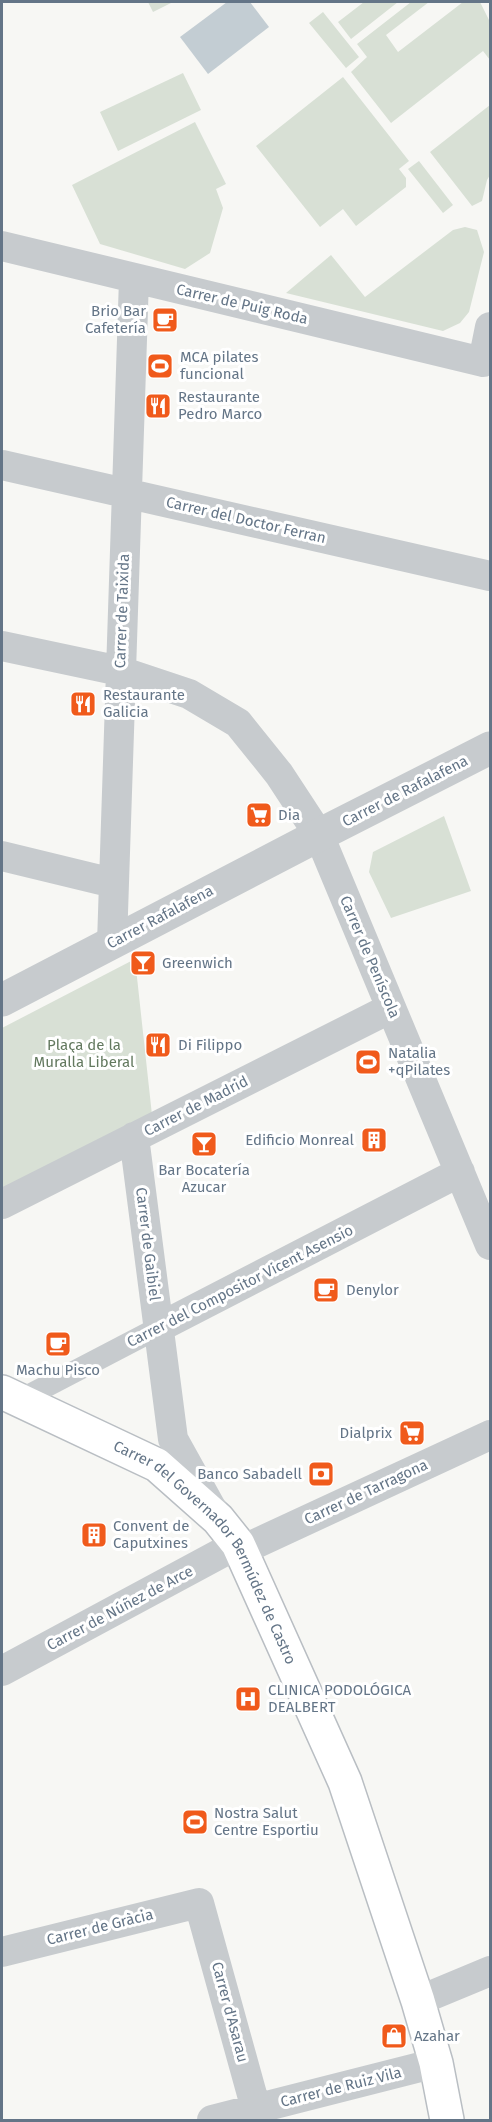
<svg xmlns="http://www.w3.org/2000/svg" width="492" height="2122" font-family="'Fira Sans',sans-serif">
<rect width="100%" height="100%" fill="#f7f7f4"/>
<path fill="#d8e0d5" d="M148 2H173L153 12Z
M364 2H398L351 39 338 22Z
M411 2H429L386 35 398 52 463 2H480L490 22V60L483 51 391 123 351 72 367 57 357 44Z
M323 12 359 57 346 68 309 23Z
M183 73 201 110 118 151 100 112Z
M343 77 409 161 399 169 406 178V187L356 226 343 209 320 227 256 146Z
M490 105V175L487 180 482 201 472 206 430 152Z
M195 122 226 184 216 189 223 208 210 253 185 269 100 244 72 185Z
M419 161 453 205 443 213 408 169Z
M465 227 477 230 484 252 469 312 460 323 443 331 286 293 331 255 365 297 453 230Z
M444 816 471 891 391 918 369 872 373 852Z
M135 959 152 1115 2 1192V1028Z"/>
<path fill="#c3cdd3" d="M227 2H250L269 27 208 74 180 37Z"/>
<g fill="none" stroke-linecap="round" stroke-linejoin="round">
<defs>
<g id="secondary">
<path id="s1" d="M2 1392 157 1465 218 1519 238 1544 345 1782 418 2001 436 2063 447 2120"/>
</g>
</defs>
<use href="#secondary" stroke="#b9bec3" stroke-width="36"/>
<path stroke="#c7cbce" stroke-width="22" d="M20 1400 158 1328"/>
<path stroke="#c7cbce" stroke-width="30" d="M2 246 483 362
M483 362 490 327
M2 465 490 576
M2 646 120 671 189 694 238 723 279 774 319 835 490 1245
M2 856 113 883
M112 943 134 279
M134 1137 173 1439 213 1511
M2 1204 391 1008
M158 1328 460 1172
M242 1550 490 1435
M2 1671 238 1544
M2 1952 199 1903 256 2109
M418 2001 490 1971
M212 2120 436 2063"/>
<path stroke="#c7cbce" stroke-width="33" d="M2 1000 319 835 490 748"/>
<use href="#secondary" stroke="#fff" stroke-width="33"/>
</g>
<defs>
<symbol id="cafe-square" viewBox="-11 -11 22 22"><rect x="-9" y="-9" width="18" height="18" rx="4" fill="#f05a1b" stroke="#fff"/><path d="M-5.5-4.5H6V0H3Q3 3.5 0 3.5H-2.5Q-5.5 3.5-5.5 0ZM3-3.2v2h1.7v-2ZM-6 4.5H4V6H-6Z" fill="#fff"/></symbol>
<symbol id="stadium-square" viewBox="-11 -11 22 22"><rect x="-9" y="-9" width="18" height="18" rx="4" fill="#f05a1b" stroke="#fff"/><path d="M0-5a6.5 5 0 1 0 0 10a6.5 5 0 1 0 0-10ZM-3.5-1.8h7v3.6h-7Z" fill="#fff"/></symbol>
<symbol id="restaurant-square" viewBox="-11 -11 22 22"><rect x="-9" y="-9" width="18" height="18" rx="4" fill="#f05a1b" stroke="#fff"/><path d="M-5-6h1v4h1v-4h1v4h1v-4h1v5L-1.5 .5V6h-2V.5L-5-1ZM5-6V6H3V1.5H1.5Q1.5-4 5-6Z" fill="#fff"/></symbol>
<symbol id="supermarket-square" viewBox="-11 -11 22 22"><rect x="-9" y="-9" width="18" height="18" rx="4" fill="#f05a1b" stroke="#fff"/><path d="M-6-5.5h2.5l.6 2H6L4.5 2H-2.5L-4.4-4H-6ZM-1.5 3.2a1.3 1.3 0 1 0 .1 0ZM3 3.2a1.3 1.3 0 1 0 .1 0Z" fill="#fff"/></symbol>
<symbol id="bar-square" viewBox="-11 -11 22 22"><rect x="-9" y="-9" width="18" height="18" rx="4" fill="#f05a1b" stroke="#fff"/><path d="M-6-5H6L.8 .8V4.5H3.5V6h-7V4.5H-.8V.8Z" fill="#fff"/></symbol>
<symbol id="building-square" viewBox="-11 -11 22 22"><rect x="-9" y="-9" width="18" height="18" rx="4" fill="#f05a1b" stroke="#fff"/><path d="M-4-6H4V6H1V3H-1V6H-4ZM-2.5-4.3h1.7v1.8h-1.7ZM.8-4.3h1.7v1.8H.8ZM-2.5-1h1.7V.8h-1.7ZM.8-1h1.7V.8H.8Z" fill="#fff"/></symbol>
<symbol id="bank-square" viewBox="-11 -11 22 22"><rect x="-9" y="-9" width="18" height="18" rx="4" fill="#f05a1b" stroke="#fff"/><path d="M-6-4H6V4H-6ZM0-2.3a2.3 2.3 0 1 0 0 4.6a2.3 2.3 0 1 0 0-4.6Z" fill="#fff"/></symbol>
<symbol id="hospital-square" viewBox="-11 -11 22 22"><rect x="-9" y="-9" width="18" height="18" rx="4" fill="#f05a1b" stroke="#fff"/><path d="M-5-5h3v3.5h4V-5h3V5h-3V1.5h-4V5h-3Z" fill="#fff"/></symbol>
<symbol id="shop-square" viewBox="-11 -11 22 22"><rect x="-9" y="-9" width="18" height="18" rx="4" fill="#f05a1b" stroke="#fff"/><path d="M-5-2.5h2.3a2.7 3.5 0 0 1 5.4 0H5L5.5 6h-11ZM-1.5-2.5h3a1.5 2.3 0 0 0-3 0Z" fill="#fff"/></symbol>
</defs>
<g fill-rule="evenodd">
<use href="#cafe-square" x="150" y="305" width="30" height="30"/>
<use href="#stadium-square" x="145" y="351" width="30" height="30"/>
<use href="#restaurant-square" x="143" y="391" width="30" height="30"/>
<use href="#restaurant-square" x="68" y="689" width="30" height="30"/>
<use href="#supermarket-square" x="244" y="800" width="30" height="30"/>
<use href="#bar-square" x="128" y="948" width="30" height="30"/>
<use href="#restaurant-square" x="143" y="1030" width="30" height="30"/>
<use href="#stadium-square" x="353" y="1047" width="30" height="30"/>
<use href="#building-square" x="359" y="1125" width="30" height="30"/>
<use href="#bar-square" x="189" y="1129" width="30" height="30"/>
<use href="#cafe-square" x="311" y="1275" width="30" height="30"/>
<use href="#cafe-square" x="43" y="1329" width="30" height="30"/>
<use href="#supermarket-square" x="397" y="1418" width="30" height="30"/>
<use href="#bank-square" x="306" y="1459" width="30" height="30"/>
<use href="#building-square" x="79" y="1520" width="30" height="30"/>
<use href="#hospital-square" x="233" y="1684" width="30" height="30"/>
<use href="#stadium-square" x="180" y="1807" width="30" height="30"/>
<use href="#shop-square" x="379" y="2021" width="30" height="30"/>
</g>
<g text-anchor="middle" stroke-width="6" stroke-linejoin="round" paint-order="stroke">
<g font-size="15" fill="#647587" stroke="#fff">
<text transform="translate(242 304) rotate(13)" y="5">Carrer de Puig Roda</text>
<text transform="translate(246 520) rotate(13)" y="5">Carrer del Doctor Ferran</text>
<text transform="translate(122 611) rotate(-88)" y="5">Carrer de Taixida</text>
<text transform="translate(405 791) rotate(-27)" y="5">Carrer de Rafalafena</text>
<text transform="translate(160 917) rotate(-28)" y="5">Carrer Rafalafena</text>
<text transform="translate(370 957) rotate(67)" y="5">Carrer de Peníscola</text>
<text transform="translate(196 1106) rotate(-27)" y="5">Carrer de Madrid</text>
<text transform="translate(148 1244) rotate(83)" y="5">Carrer de Gaibiel</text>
<text transform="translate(240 1286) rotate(-27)" y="5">Carrer del Compositor Vicent Asensio</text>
<text transform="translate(366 1492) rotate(-25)" y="5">Carrer de Tarragona</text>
<text dy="5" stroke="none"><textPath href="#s1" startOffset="270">Carrer del Governador Bermúdez de Castro</textPath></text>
<text transform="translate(120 1608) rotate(-28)" y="5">Carrer de Núñez de Arce</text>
<text transform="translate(100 1927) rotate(-14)" y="5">Carrer de Gràcia</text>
<text transform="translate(230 2012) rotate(75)" y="5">Carrer d'Asarau</text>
<text transform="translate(341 2087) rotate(-14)" y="5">Carrer de Ruiz Vila</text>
</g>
<g font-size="15" fill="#647587" stroke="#fff" text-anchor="start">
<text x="146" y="316" text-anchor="end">Brio Bar<tspan x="146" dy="17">Cafetería</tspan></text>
<text x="180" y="362">MCA pilates<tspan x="180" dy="17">funcional</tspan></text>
<text x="178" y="402">Restaurante<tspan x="178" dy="17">Pedro Marco</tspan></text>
<text x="103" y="700">Restaurante<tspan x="103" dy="17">Galicia</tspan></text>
<text x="278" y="820">Dia</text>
<text x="162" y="968">Greenwich</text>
<text x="178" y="1050">Di Filippo</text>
<text x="388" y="1058">Natalia<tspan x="388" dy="17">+qPilates</tspan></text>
<text x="354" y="1145" text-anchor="end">Edificio Monreal</text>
<text x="204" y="1175" text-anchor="middle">Bar Bocatería<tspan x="204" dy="17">Azucar</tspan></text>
<text x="346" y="1295">Denylor</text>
<text x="58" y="1375" text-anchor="middle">Machu Pisco</text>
<text x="392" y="1438" text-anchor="end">Dialprix</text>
<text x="302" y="1479" text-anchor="end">Banco Sabadell</text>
<text x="113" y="1531">Convent de<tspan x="113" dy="17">Caputxines</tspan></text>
<text x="268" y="1695">CLINICA PODOLÓGICA<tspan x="268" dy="17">DEALBERT</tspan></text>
<text x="214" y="1818">Nostra Salut<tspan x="214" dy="17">Centre Esportiu</tspan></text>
<text x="414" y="2041">Azahar</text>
</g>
<g font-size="15" fill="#63795f" stroke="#fff">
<text x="84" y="1050">Plaça de la<tspan x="84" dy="17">Muralla Liberal</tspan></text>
</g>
</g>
<rect width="492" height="2122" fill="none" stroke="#647587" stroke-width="6"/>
</svg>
